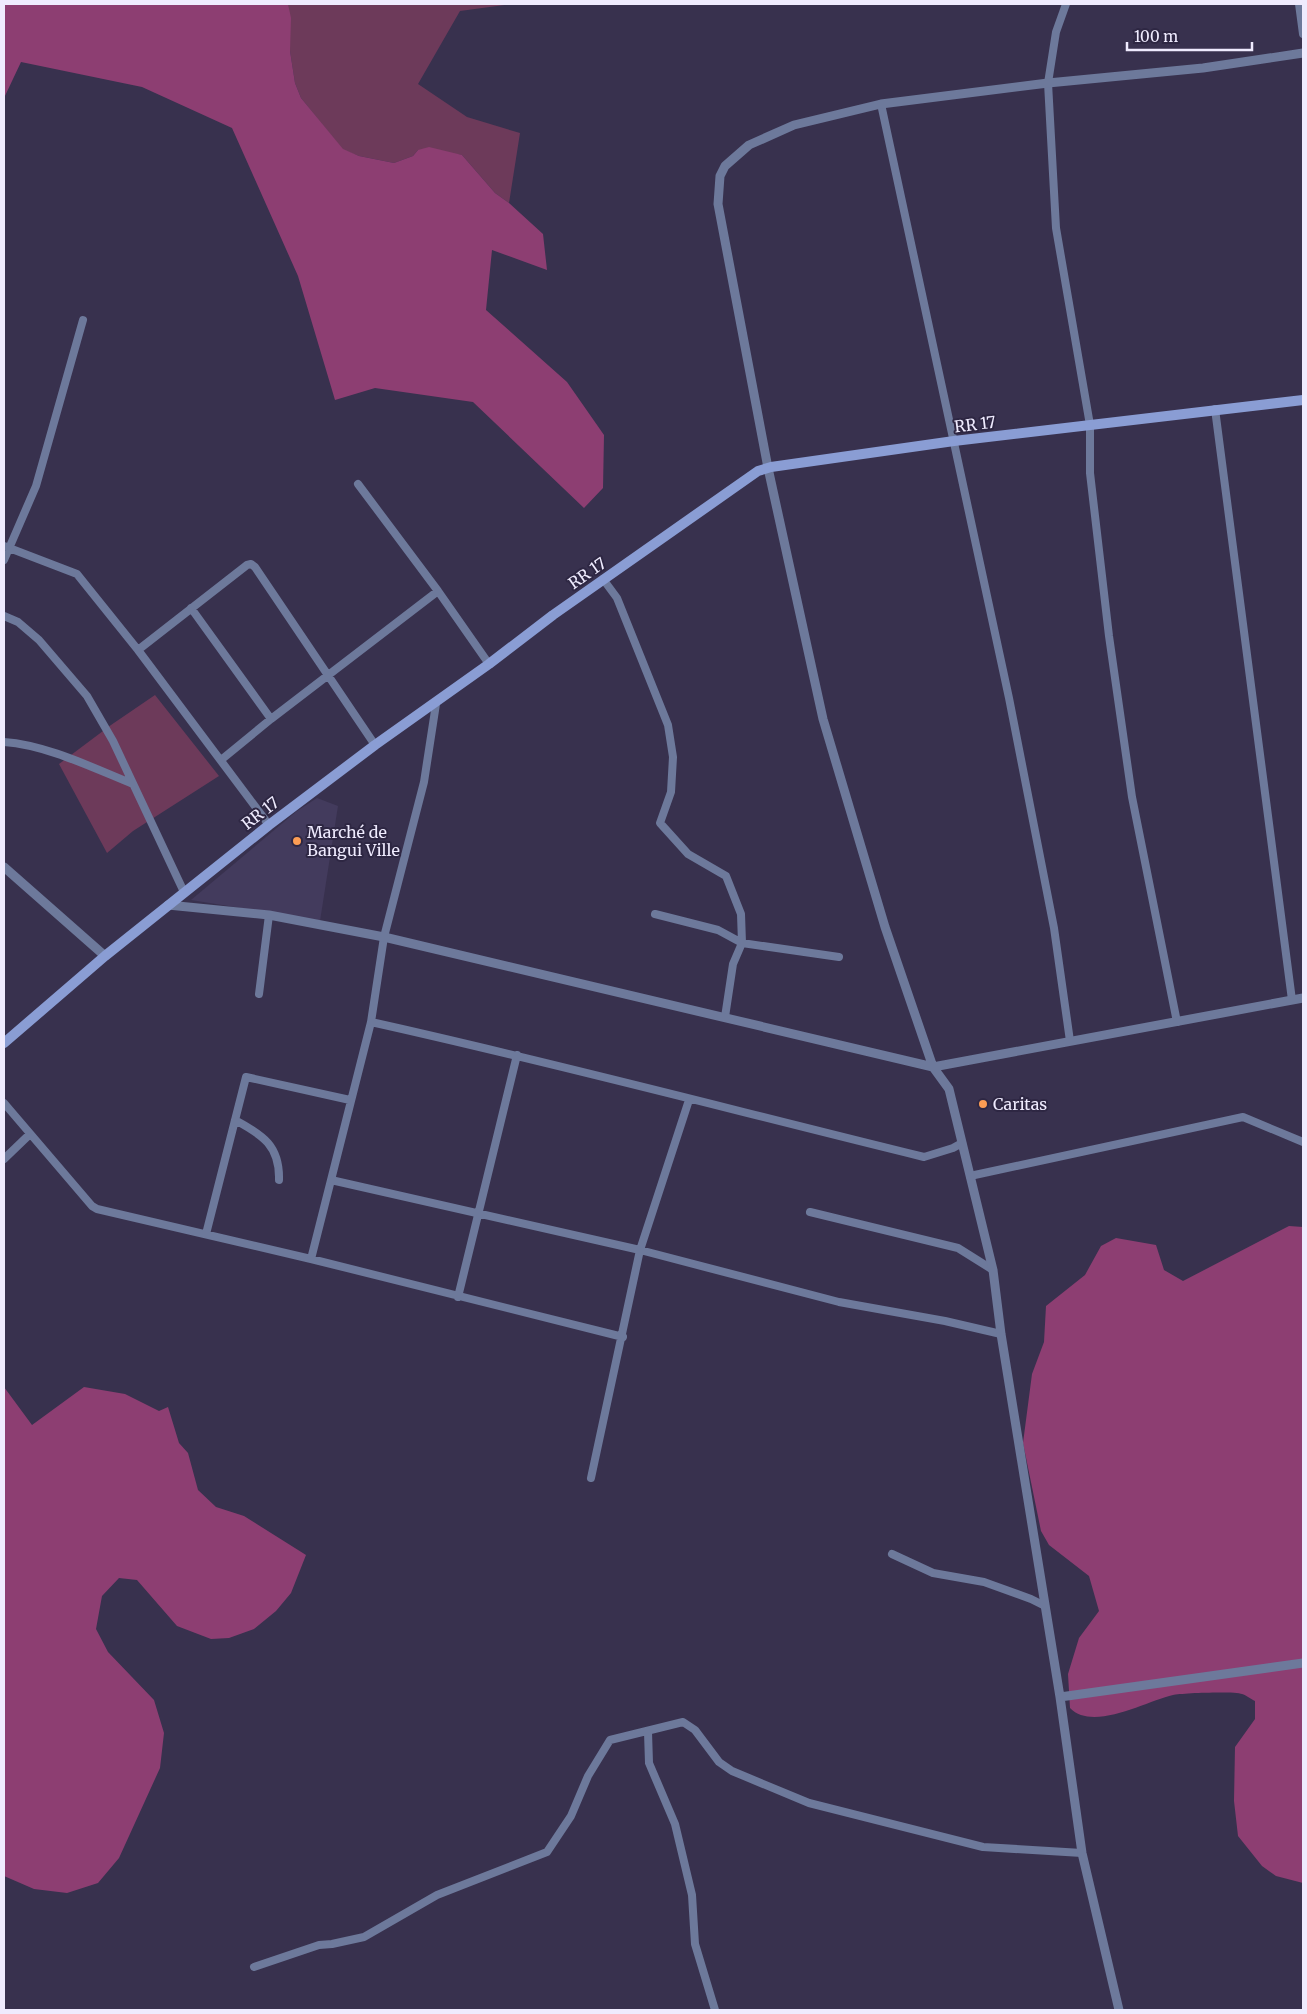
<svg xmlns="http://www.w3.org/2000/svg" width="1307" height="2014" font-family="Merriweather,serif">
<rect width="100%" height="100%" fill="#38314e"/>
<path fill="#433b5d" d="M317 798 338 806 320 921 191 900 297 811Z"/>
<path fill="#6d3a5a" d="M288 4H511L460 11 418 84 467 117 520 133 509 203 495 193 462 155 418 150 413 156 394 163 359 156 343 150 301 98 295 83 290 51Z
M155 695 219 776 133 831 107 853 59 764 111 725Z"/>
<path fill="#8d3e72" d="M4 4H288L291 18 290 51 295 83 301 98 343 149 359 156 394 163 413 156 418 150 429 147 462 155 495 193 509 203 543 234 547 270 492 250 486 310 567 382 604 435 603 488 584 508 473 402 375 388 335 400 298 276 232 128 142 87 21 62 4 98Z
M1289 1226 1303 1227V1883L1276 1876 1262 1866 1238 1836 1234 1801 1235 1747 1255 1719V1701C1251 1699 1246 1695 1242 1694 1235 1691 1181 1693 1173 1695 1146 1701 1093 1732 1070 1708L1068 1674 1079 1638 1099 1611 1089 1576 1049 1545 1041 1531 1023 1443 1032 1374 1044 1342 1046 1306 1085 1275 1101 1246 1116 1238 1156 1245 1164 1270 1183 1281Z
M4 1387 32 1425 84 1387 125 1394 159 1411 168 1407 179 1443 188 1453 198 1490 216 1507 244 1516 306 1555 291 1593 276 1611 254 1629 229 1638 211 1639 177 1626 137 1580 119 1578 102 1596 96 1629 108 1652 154 1700 164 1733 160 1768 119 1858 98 1883 67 1893 34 1889 4 1876Z"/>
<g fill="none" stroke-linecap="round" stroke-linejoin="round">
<path stroke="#6d799b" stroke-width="8" d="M1066 4 1056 32 1048 83 1056 228 1090 425V473L1109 636 1132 797 1177 1022
M1299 4 1303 34
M881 104 1009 698 1054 928 1070 1041
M1215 409 1292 1000
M358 484 438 591 489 664
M4 546 77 574 81 579 138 650 269 825
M4 560 36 486 83 320
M603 579 617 598 668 725 673 757 671 792 660 823 688 854 726 876 741 914 742 943 733 964 725 1017
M191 608 271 719
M4 616 18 622 39 640 87 696 113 741 184 892
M138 650 247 565 251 564 255 567 375 745
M4 742C47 745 93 768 133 784
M221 760 271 719 438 591
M655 914 718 930 742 943 839 957
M259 994 269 915
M371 1022C556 1063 740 1112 924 1157L953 1148 962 1143
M4 1103 92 1206 97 1209 311 1259 623 1337
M235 1120C263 1135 280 1146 279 1180
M4 1159 30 1134
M970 1176 1243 1117 1303 1142
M331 1180 640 1250 839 1302 945 1321 1001 1334
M810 1212 958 1248 993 1270
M206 1234 246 1077 350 1100
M311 1259 371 1022 384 937 424 782 436 704
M458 1297 517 1055
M591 1478 640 1250 689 1100
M892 1554 933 1573 984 1582 1031 1599 1045 1606
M648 1732 649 1763 675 1824 692 1895 695 1944 715 2010
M254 1967 319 1945 332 1944 364 1937 437 1895 547 1852 571 1816 588 1776 610 1740 683 1722 695 1730 719 1762 732 1771 809 1803 983 1847 1082 1853"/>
<path stroke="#6d799b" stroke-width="9" d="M4 867 105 956
M168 905 269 915 384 937 933 1067 1303 998
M1060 1697 1303 1663
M1119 2010 1082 1853 1060 1697 1001 1334 993 1270 949 1089 933 1067 885 927 823 719 768 468 718 204 720 176 725 166 749 145 794 125 881 104 1048 83 1203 68 1303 53"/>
<path stroke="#8a9dd4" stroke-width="10" d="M4 1043 105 956 269 825 375 745 489 664 553 615 758 471 771 467 954 441 1303 400"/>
</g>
<g fill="#fc9d54" stroke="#2e2743" stroke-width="2">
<circle cx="297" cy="841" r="5"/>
<circle cx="983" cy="1104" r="5"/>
</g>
<g text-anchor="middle" stroke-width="4" stroke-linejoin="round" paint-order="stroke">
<g font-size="16" fill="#efebfe" stroke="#2e2743">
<text transform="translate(975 424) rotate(-7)" y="6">RR 17</text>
<text transform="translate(587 573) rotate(-35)" y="6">RR 17</text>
<text transform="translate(260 813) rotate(-38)" y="6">RR 17</text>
</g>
<g font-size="16" fill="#efebfe" stroke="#2e2743" text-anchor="start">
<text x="307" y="838">Marché de<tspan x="307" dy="18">Bangui Ville</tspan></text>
<text x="993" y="1110">Caritas</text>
</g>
</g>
<rect width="1307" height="2014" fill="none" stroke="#efebfe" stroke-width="10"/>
<path d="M1127 42v8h125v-8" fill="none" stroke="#efebfe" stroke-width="2.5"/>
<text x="1134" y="42" font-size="15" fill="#efebfe" stroke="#2e2743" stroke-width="4" paint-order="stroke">100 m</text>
</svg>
